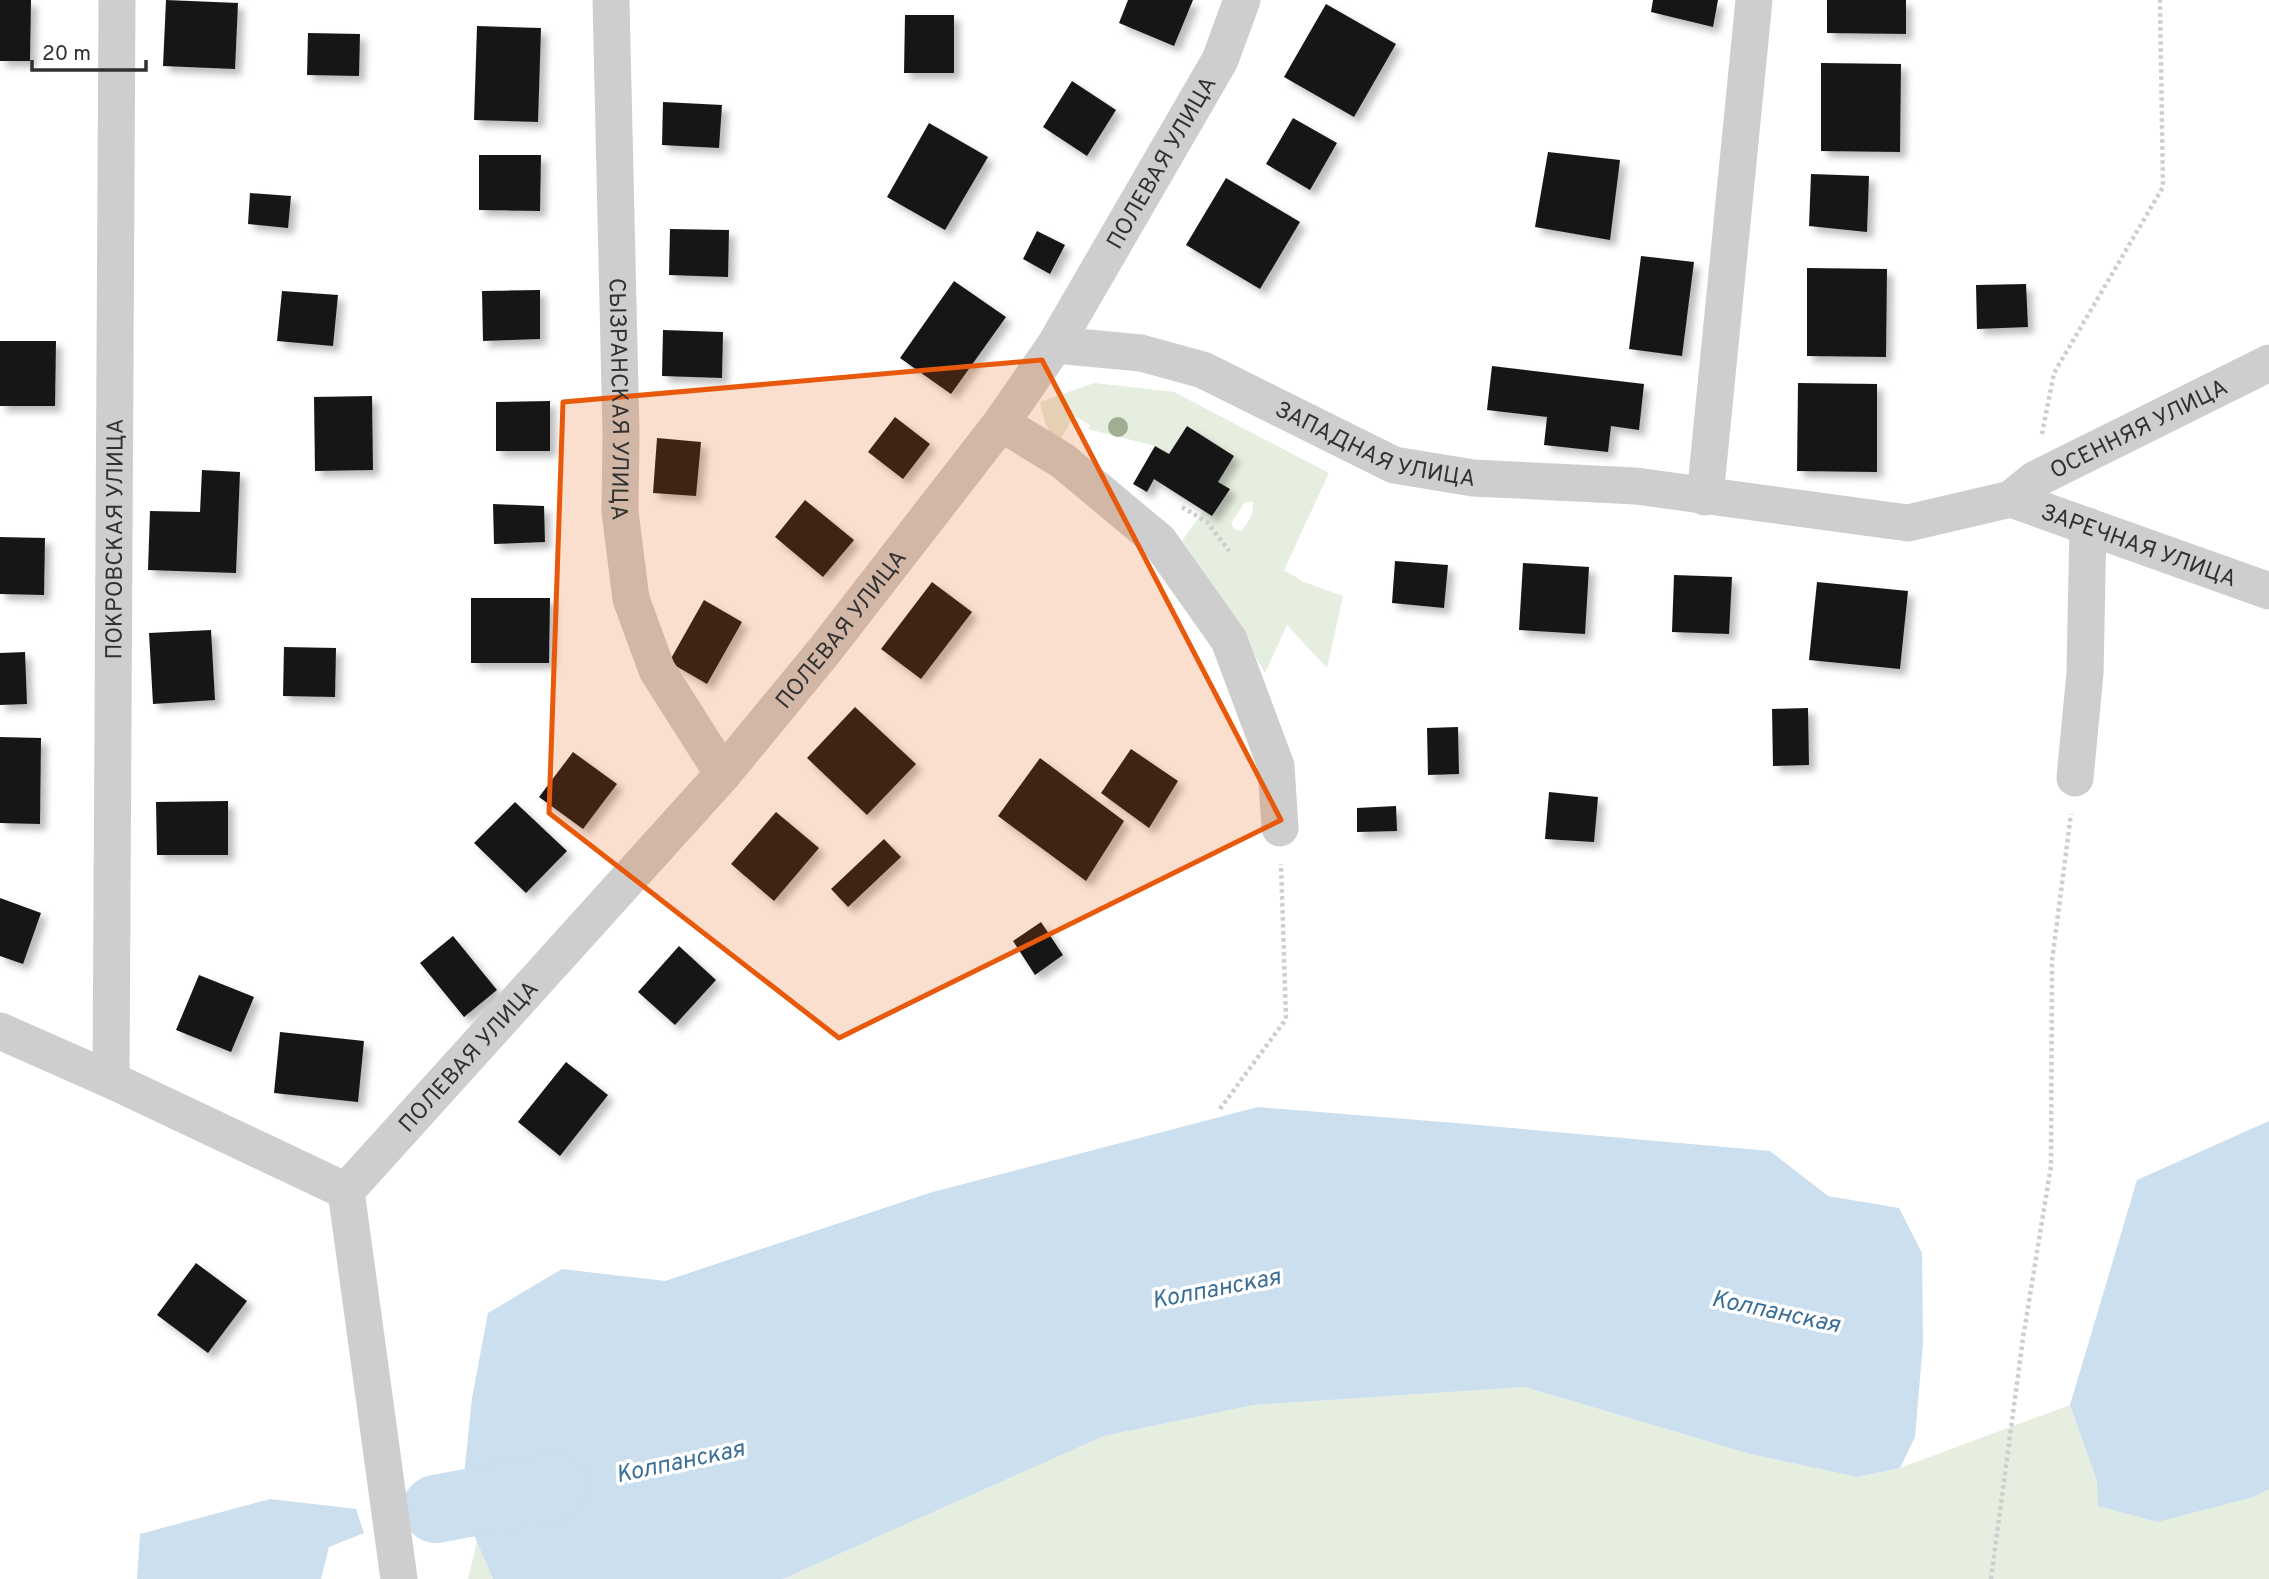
<svg xmlns="http://www.w3.org/2000/svg" width="2269" height="1579" font-family="Overpass,sans-serif">
<defs>
<filter id="shadow"><feDropShadow dx="6" dy="6" stdDeviation="3.5" flood-color="#0004"/></filter>
</defs>
<rect width="100%" height="100%" fill="#fff"/>
<path fill="#e6eedf" fill-rule="evenodd" d="M1094 383 1174 392 1329 473 1284 570 1304 582 1343 596 1327 668 1287 625 1265 673 1235 622 1182 541 1203 511 1213 516 1229 489 1218 482 1234 456 1187 426 1169 454 1155 446 1088 429 1090 425 1074 416 1062 437 1056 441C1046 430 1043 416 1040 402ZM1245 502H1253C1254 514 1249 522 1241 531L1234 529 1231 523Z
M1525 1387 1750 1454 1857 1477 1900 1468 2070 1405 2097 1481 2158 1522 2254 1497 2269 1489V1579H783L1104 1436 1254 1405Z
M477 1541 493 1579H468Z"/>
<path fill="#cbdfee" d="M1258 1107 1455 1123 1770 1151 1828 1196 1899 1208 1922 1253 1923 1343 1915 1437 1900 1468 1857 1477 1750 1454 1525 1387 1254 1405 1104 1436 783 1579H493L461 1505 472 1398 488 1313 562 1269 665 1281 929 1193Z
M2269 1121V1489L2254 1497 2158 1522 2098 1506 2097 1481 2070 1405 2137 1180Z
M270 1499 356 1509 364 1533 329 1547 321 1579H137L140 1534Z"/>
<g fill="none" stroke-linecap="round" stroke-linejoin="round">
<path stroke="#cbdfee" stroke-width="68" d="M436 1509 554 1487"/>
</g>
<path fill="#181818" filter="url(#shadow)" d="M0 0H31L30 61H0Z
M166 0 238 3 235 69 163 66Z
M1128 0H1193L1174 46 1119 23Z
M1653 0H1718L1713 27 1651 12Z
M1827 0H1906V34L1827 33Z
M1326 4 1396 44 1354 117 1284 77Z
M905 15H954V73H904Z
M477 26 541 28 538 122 474 120Z
M308 33 360 34 359 76 307 75Z
M1821 63 1901 64 1900 152 1821 151Z
M1072 81 1116 110 1087 156 1043 127Z
M663 102 722 105 719 148 662 145Z
M1293 118 1337 143 1310 190 1266 164Z
M929 123 988 157 945 230 887 197Z
M1548 152 1620 160 1610 240 1535 227Z
M479 155H541L540 211 479 210Z
M1811 174 1869 176 1867 232 1809 226Z
M1226 178 1300 222 1260 289 1186 245Z
M250 193 291 196 288 228 248 224Z
M670 229 729 230 728 277 669 275Z
M1037 231 1065 245 1050 274 1023 259Z
M1641 256 1694 262 1682 356 1629 349Z
M1807 268 1887 269 1886 357 1807 356Z
M954 281 1006 317 951 394 900 358Z
M2026 284 2028 327 1977 329 1976 285Z
M540 290V339L483 341 482 291Z
M282 291 338 295 333 346 277 341Z
M663 330 723 332 722 378 662 376Z
M0 341H56L55 406H0Z
M1492 366 1644 384 1639 430 1611 426 1608 452 1544 445 1547 417 1487 410Z
M1798 383 1877 384V472L1797 471Z
M372 396 373 470 315 471 314 397Z
M550 401V451H496V402Z
M895 417 930 444 903 479 868 452Z
M1187 426 1234 456 1218 482 1230 489 1212 516 1154 479 1147 492 1133 484 1155 446 1169 454Z
M657 438 701 442 696 496 653 493Z
M202 470 240 472 236 573 148 570 150 511 200 512Z
M805 500 854 540 823 577 775 537Z
M493 504 544 506 545 542 494 544Z
M0 537 45 538 44 595 0 594Z
M1395 561 1448 565 1444 608 1392 603Z
M1523 563 1589 567 1585 634 1519 630Z
M1674 575 1732 577 1729 634 1672 632Z
M932 582 972 612 921 679 881 649Z
M1817 582 1908 591 1900 669 1809 660Z
M471 598H550L549 663H471Z
M704 600 742 622 707 684 669 662Z
M211 630 215 700 153 704 149 633Z
M284 647 336 648 335 697 283 696Z
M25 652 27 704 0 705V653Z
M855 707 916 764 867 815 807 758Z
M1808 708 1809 765 1773 766 1772 709Z
M1458 727 1459 774 1428 775 1427 728Z
M0 737 41 738 40 824 0 823Z
M1131 749 1178 781 1149 828 1101 793Z
M573 752 617 784 583 829 539 797Z
M1040 758 1124 821 1086 881 998 816Z
M1549 792 1598 797 1594 842 1545 839Z
M228 801V855H157L156 802Z
M515 802 567 851 526 893 474 843Z
M1396 806 1397 831 1357 832V808Z
M776 812 819 848 774 901 731 864Z
M884 839 901 857 848 907 831 889Z
M0 898 41 913 23 964 0 956Z
M1041 922 1063 955 1035 975 1013 941Z
M453 936 497 990 464 1017 420 963Z
M679 946 716 980 675 1025 638 992Z
M199 975 254 997 231 1052 176 1030Z
M280 1032 364 1041 358 1102 274 1093Z
M566 1062 608 1095 560 1156 518 1122Z
M196 1263 247 1301 208 1353 157 1315Z"/>
<g fill="none" stroke-linecap="round" stroke-linejoin="round">
<path stroke="#cecece" stroke-width="4.5" stroke-dasharray="3.5 3.5" stroke-linecap="butt" d="M2042 434 2054 373 2163 187 2160 0
M1182 507 1207 522 1229 551
M1220 1109 1286 1019 1281 864
M1991 1579 2023 1338 2051 1166 2052 961 2071 814"/>
<g stroke="#cecece" stroke-width="37">
<path id="s1" d="M611 0 621 434 620 512 631 599 657 670 723 774"/>
<path id="s2" d="M1055 345 1141 353 1203 370 1394 465 1473 478 1636 486 1908 523 2011 499 2034 480 2269 363"/>
<path d="M1001 423 1063 461 1159 541 1229 640 1276 766 1280 828"/>
<path d="M1705 497 1754 0"/>
<path id="s3" d="M2011 499 2269 591"/>
<path d="M2075 778 2085 673 2088 526"/>
<path d="M0 1031 111 1080 346 1191"/>
<path id="s4" d="M111 1080 117 0"/>
<path id="s5" d="M346 1191 723 774 825 650 1001 423 1055 345 1220 60 1242 0"/>
<path d="M346 1191 399 1579"/>
</g>
</g>
<circle fill="#a0af94" cx="1118" cy="427" r="10"/>
<path fill="#e8590c" fill-opacity="0.2" stroke="#e8590c" stroke-width="5" stroke-linejoin="round" d="M1042 360 1281 820 839 1038 549 813 563 402Z"/>
<g text-anchor="middle" stroke-width="7" stroke-linejoin="round" paint-order="stroke">
<g font-size="23" fill="#313131" stroke="#fff">
<text dy="8" stroke="none"><textPath href="#s5" startOffset="1316">ПОЛЕВАЯ УЛИЦА</textPath></text>
<text dy="8" stroke="none"><textPath href="#s1" startOffset="399">СЫЗРАНСКАЯ УЛИЦА</textPath></text>
<text dy="8" stroke="none"><textPath href="#s2" startOffset="1134">ОСЕННЯЯ УЛИЦА</textPath></text>
<text dy="8" stroke="none"><textPath href="#s2" startOffset="340">ЗАПАДНАЯ УЛИЦА</textPath></text>
<text dy="8" stroke="none"><textPath href="#s4" startOffset="541">ПОКРОВСКАЯ УЛИЦА</textPath></text>
<text dy="8" stroke="none"><textPath href="#s3" startOffset="136">ЗАРЕЧНАЯ УЛИЦА</textPath></text>
<text dy="8" stroke="none"><textPath href="#s5" startOffset="749">ПОЛЕВАЯ УЛИЦА</textPath></text>
<text dy="8" stroke="none"><textPath href="#s5" startOffset="182">ПОЛЕВАЯ УЛИЦА</textPath></text>
</g>
<g font-size="24" font-style="italic" fill="#3b6f96" stroke="#fff">
<text transform="translate(1216 1288) rotate(-11)" y="8">Колпанская</text>
<text transform="translate(1776 1311) rotate(12)" y="8">Колпанская</text>
<text transform="translate(680 1461) rotate(-12)" y="8">Колпанская</text>
</g>
</g>
<path d="M32 60v10h114v-10" fill="none" stroke="#313131" stroke-width="3.5"/>
<text x="42" y="60" font-size="21" fill="#313131" stroke="#ffffff" stroke-width="5" paint-order="stroke">20 m</text>
</svg>
